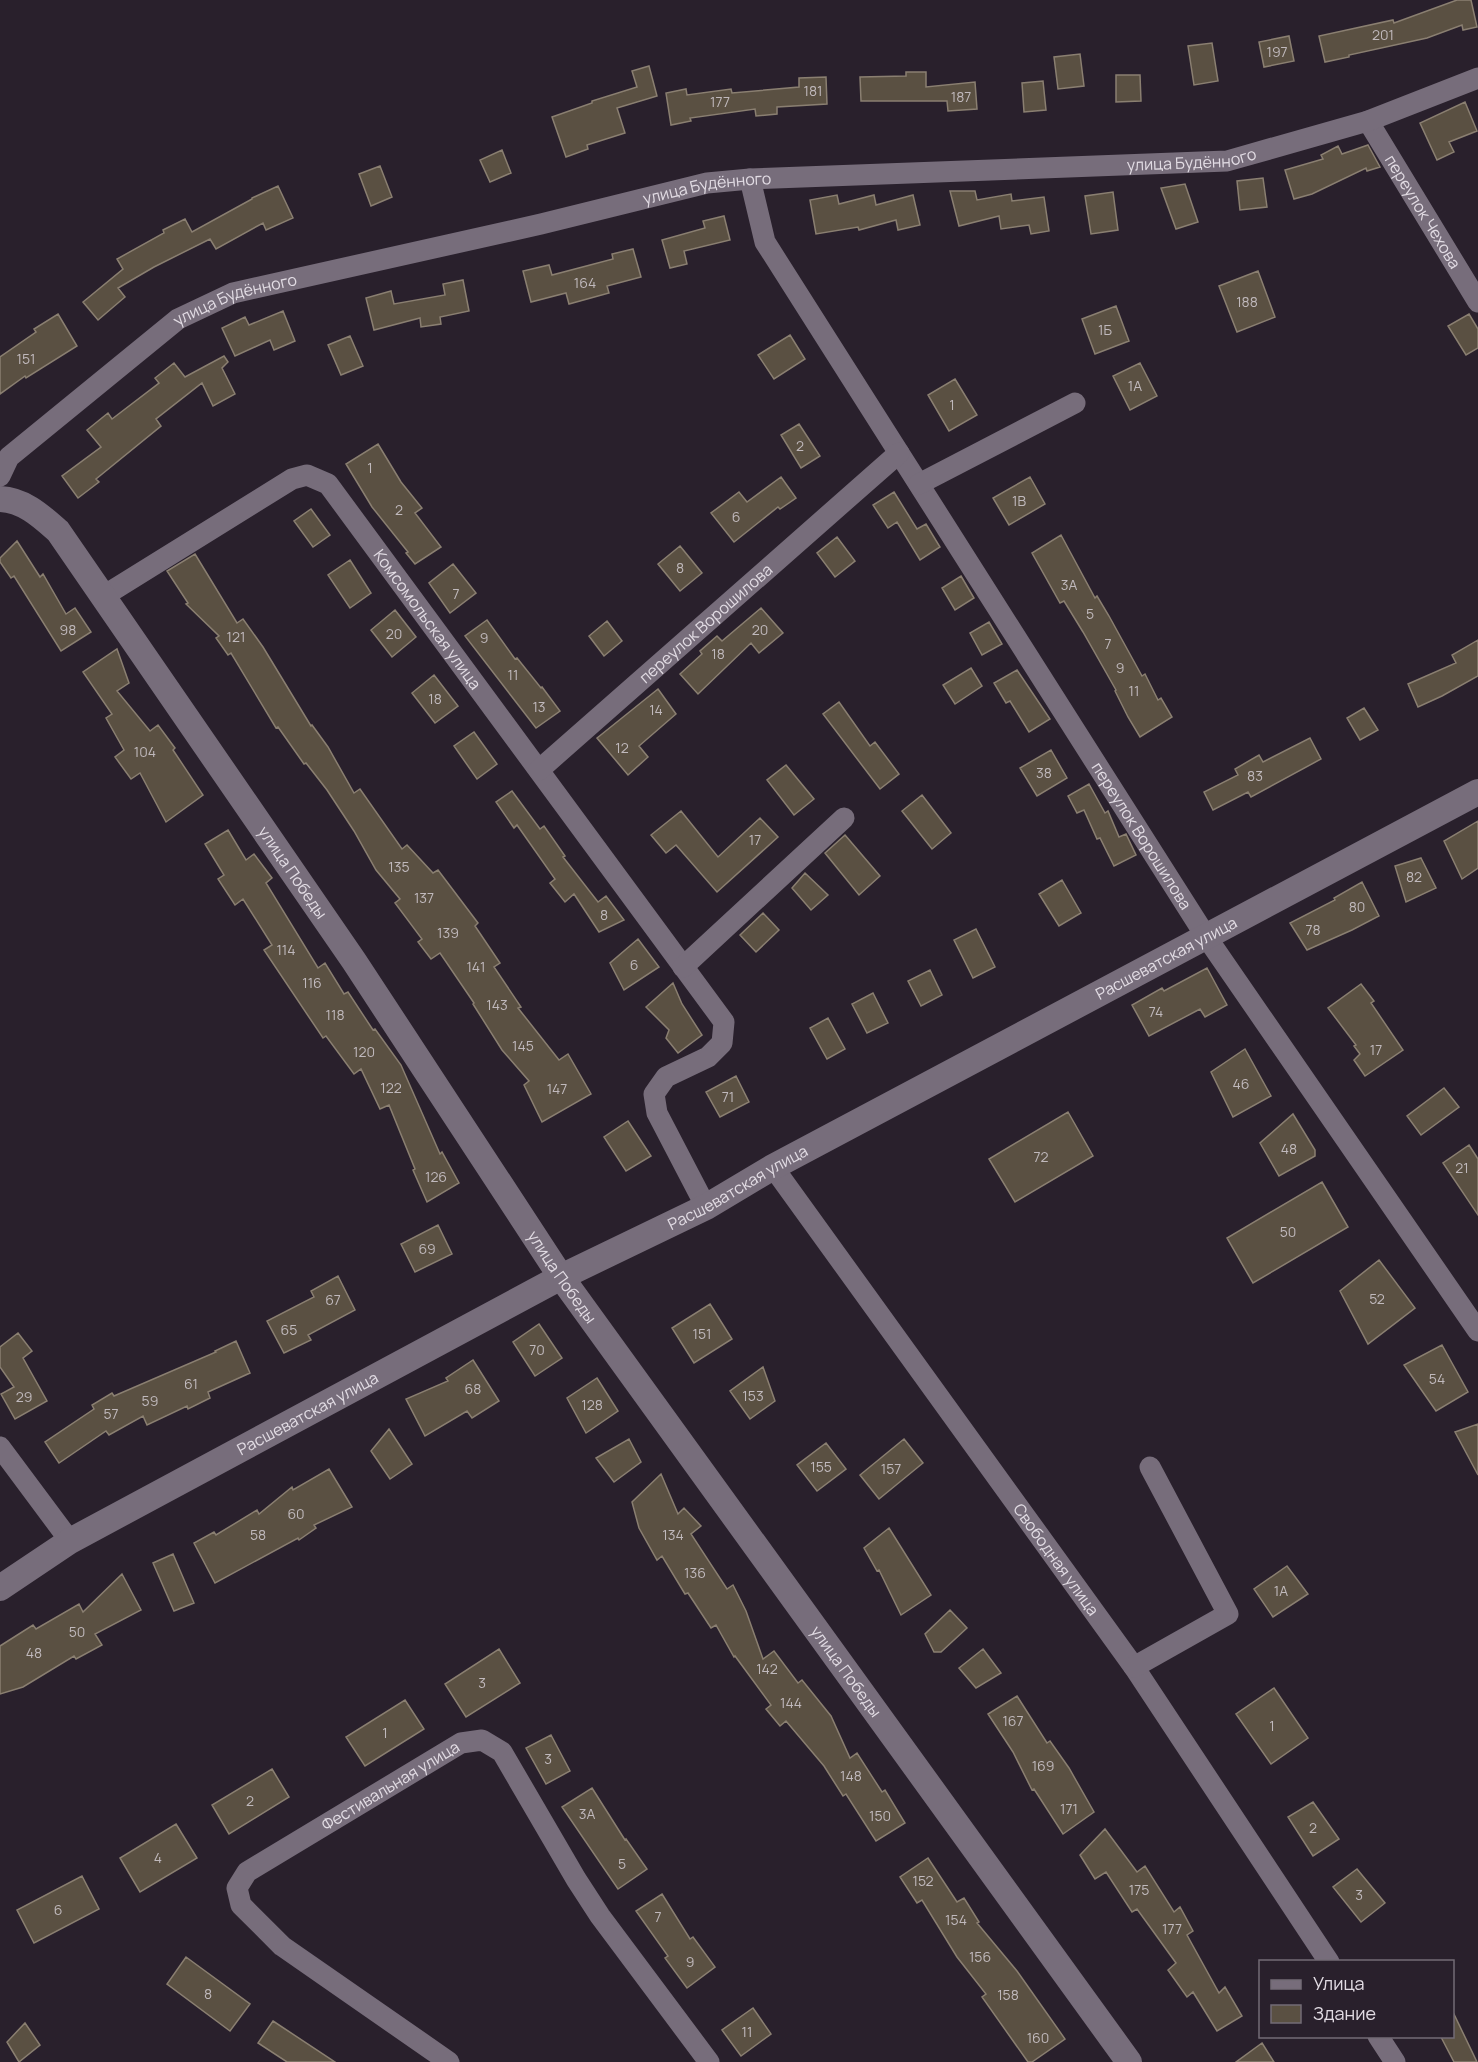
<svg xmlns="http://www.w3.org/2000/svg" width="1478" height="2062" font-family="Manrope,sans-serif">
<rect width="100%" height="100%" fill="#29202c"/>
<path fill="#5a5042" stroke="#8a7f71" stroke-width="1.5" d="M1457 0H1471L1477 27 1463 30 1462 25 1427 38 1349 55V57L1325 62 1319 36 1393 20 1394 23Z
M1289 36 1294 61 1264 67 1259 42Z
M1212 43 1218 81 1194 85 1188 46Z
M1080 54 1084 86 1058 89 1054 57Z
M649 66 657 96 617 108 625 133 587 145 588 149 566 157 552 117 592 103V101L637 87 632 71Z
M906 72H926V87L975 82 977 109 948 111 947 101H861L860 77 906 76Z
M1116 75H1140L1141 101 1116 102Z
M826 77 827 104 777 107V114L756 116 755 109 690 118 691 121 671 125 666 93 686 89 687 95 731 89 732 93 799 87V78Z
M1043 81 1046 110 1024 112 1022 83Z
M1465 102 1477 131 1449 142 1454 152 1437 160 1420 123Z
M1368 145 1380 167 1367 171 1366 168 1312 194 1294 199 1285 170 1323 159 1321 155 1338 146 1342 154Z
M502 150 511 173 490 182 480 160Z
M380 166 392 197 371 206 359 174Z
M1263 178 1267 207 1240 210 1237 181Z
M1185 184 1198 222 1176 229 1161 188Z
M278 186 293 218 266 230 263 223 216 249 210 239 154 267 118 288 125 297 98 320 83 302 123 269 117 259 164 233 163 230 185 219 192 232 252 199V198Z
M950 191H975L977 200 1011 194 1012 201 1044 197 1049 231 1031 234 1029 225 1001 229 999 216 959 226Z
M1113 192 1118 230 1091 234 1085 196Z
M837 195 839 204 874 195 876 205 913 195 920 225 898 230 896 220 859 230 858 227 816 234 810 200Z
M724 216 730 240 684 251 687 264 670 268 662 240 705 228 703 221Z
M633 249 641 277 607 286 609 293 569 304 566 293 531 302 523 271 549 265 552 275 613 259 612 254Z
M1258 271 1275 317 1237 332 1219 286Z
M463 280 469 311 440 317 441 324 421 327 420 318 374 330 366 298 391 291 394 304 445 295 443 284Z
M1116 306 1129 341 1095 354 1082 319Z
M283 311 295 341 274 350 270 340 235 356 222 328 245 317 249 325Z
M58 314 77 346 26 378 25 376 0 394V357L36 332 34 329Z
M1469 314 1478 329V348L1466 355 1448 326Z
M790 335 805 359 774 379 758 355Z
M350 336 363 366 341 375 328 345Z
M224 356 228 362 222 368 235 394 213 406 202 383 156 419 161 426 96 479 99 482 78 498 62 476 101 447 87 430 108 413 112 419 159 383 155 378 174 363 185 377Z
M1140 363 1157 396 1130 410 1113 376Z
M955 379 977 415 949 431 928 395Z
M799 424 820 456 801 468 781 435Z
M378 444 401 482 422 508 415 513 441 547 415 564 406 553 408 552 372 507 346 464Z
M781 477 796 498 780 509 778 507 734 542 711 513 739 492 747 502Z
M1030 477 1045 504 1009 525 993 498Z
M894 492 917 529 926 524 940 547 920 560 897 522 888 528 873 505Z
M311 509 330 535 313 547 294 521Z
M1061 535 1095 598 1097 596 1109 616 1142 676 1145 674 1158 700 1161 698 1172 717 1140 737 1128 717 1115 691 1116 690 1083 632 1064 601 1060 603 1032 553Z
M837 537 855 561 835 577 817 553Z
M17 541 40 577 43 574 66 614 75 608 91 632 61 651 14 576 11 578 0 562V558Z
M680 546 702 573 680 591 658 564Z
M195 554 237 623 243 619 263 647 311 726 312 725 328 747 354 793 360 789 402 849 407 845 433 873 438 870 478 923 475 926 500 963 494 967 521 1007 518 1008 559 1060 568 1054 591 1094 542 1122 524 1085 529 1081 502 1050 473 1004 474 1003 440 953 431 959 418 942 422 939 395 903 400 899 376 870 354 831 327 790 306 763 304 764 278 727 276 728 231 653 228 655 216 638 219 636 186 604 188 603 167 571Z
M350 560 371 593 350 608 328 575Z
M453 564 476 593 450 613 429 583Z
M961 576 974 598 955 610 942 588Z
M761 608 783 633 759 653 751 643 698 694 680 674 702 654 700 651 717 636 722 641Z
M395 610 416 637 392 657 371 630Z
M487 620 515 659 517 658 541 688 542 687 560 711 536 728 465 636Z
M607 621 622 641 604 656 589 636Z
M989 622 1002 644 982 655 970 633Z
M1478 640V676L1442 696 1418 707 1408 684 1456 663 1452 655Z
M117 649 129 683 117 691 150 731 158 725 175 748 173 750 203 795 166 822 140 773 131 779 115 757 124 750 106 718 112 714 83 672Z
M971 668 982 686 955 704 943 685Z
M1017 670 1050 719 1029 732 1010 701 1006 703 994 683Z
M434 675 458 706 435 723 412 693Z
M658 689 676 714 639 746 648 757 628 775 597 738Z
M839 702 870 746 875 742 899 774 880 789 823 714Z
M1364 708 1378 730 1360 740 1347 718Z
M474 732 497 764 477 779 454 746Z
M1310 738 1321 759 1251 797 1248 792 1213 810 1204 792 1238 775 1235 769 1259 755 1263 762Z
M1051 750 1067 778 1037 796 1020 768Z
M786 765 814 799 794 815 767 780Z
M1089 784 1105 813 1108 811 1119 837 1126 834 1136 855 1114 866 1100 838 1097 839 1084 810 1077 813 1068 796Z
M512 791 540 829 544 826 565 856 563 857 598 902 606 896 624 920 599 932 574 894 565 902 550 883 555 879 517 825 514 828 496 802Z
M922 795 951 833 932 849 902 811Z
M681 811 718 857 760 818 778 837 717 892 676 845 666 853 651 835Z
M1478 821V868L1462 879 1444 841Z
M228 830 246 860 254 854 272 878 266 883 318 968 325 963 344 994 348 992 373 1030 375 1029 401 1065 440 1154 442 1152 459 1183 427 1202 413 1170 415 1169 389 1105 380 1109 361 1069 354 1074 326 1036 323 1038 264 950 272 945 243 899 235 905 218 879 224 875 205 844Z
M845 835 880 876 859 895 825 853Z
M1421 858 1436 888 1406 902 1395 866Z
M805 873 828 895 811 910 792 888Z
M1062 880 1081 913 1059 926 1039 894Z
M1362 882 1379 916 1352 930 1307 950 1290 923 1335 900 1334 898Z
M763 913 779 930 756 952 740 935Z
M976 929 995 967 973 978 954 940Z
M638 939 659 967 624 990 610 963Z
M1207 968 1227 1005 1205 1017 1200 1009 1149 1036 1132 1005 1162 988 1164 991Z
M930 970 942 995 921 1006 908 981Z
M673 983 682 1004 702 1035 678 1053 666 1038 669 1030 646 1007Z
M1361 984 1374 1001 1371 1003 1403 1050 1365 1076 1354 1060 1360 1054 1354 1046 1356 1045 1328 1008Z
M873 993 888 1023 867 1033 852 1004Z
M828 1018 845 1049 827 1059 810 1028Z
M1245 1049 1271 1096 1233 1117 1211 1072Z
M736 1076 749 1102 720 1117 706 1092Z
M1444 1088 1459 1107 1421 1135 1407 1116Z
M1068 1112 1093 1156 1015 1202 989 1159Z
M1293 1114 1315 1150V1156L1279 1176 1260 1143Z
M628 1121 651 1156 626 1171 604 1137Z
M1469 1145 1478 1159V1215L1443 1163Z
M1322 1182 1348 1227 1253 1283 1227 1238Z
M438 1225 452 1254 415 1272 401 1244Z
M1379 1260 1415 1308 1368 1344 1340 1291Z
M338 1276 355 1310 308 1335 311 1340 284 1353 267 1321 314 1297 311 1291Z
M710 1304 732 1339 694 1363 672 1328Z
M539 1324 562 1358 535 1376 513 1342Z
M18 1333 32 1351 23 1358 47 1401 15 1419 1 1394 14 1387 0 1367V1347Z
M236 1341 250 1373 208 1392 210 1398 188 1409 187 1406 147 1425 143 1416 109 1435 106 1431 59 1463 45 1442 94 1409 92 1405 112 1393 114 1396 216 1352 215 1351Z
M1442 1345 1468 1392 1436 1411 1404 1365Z
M473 1360 499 1401 472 1418 467 1411 425 1436 406 1399 448 1381 446 1378Z
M763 1367 775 1401 750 1419 730 1391Z
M597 1378 618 1411 586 1433 567 1398Z
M1478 1424V1475L1455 1432Z
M389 1429 412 1464 390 1479 371 1451Z
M629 1439 641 1462 614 1482 596 1458Z
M904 1439 923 1463 879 1499 860 1475Z
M826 1443 846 1469 817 1491 797 1465Z
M329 1469 352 1507 314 1525 316 1528 299 1540 298 1538 215 1583 194 1543 214 1532 216 1535 257 1510 259 1514 292 1487 293 1490Z
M661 1474 678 1514 684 1508 701 1526 691 1534 727 1589 733 1585 746 1611 763 1659 774 1651 798 1683 802 1680 831 1716 850 1758 857 1753 882 1792 885 1790 905 1823 876 1841 846 1794 843 1796 824 1766 786 1721 780 1726 766 1709 771 1705 735 1656 734 1657 716 1625 711 1628 688 1593 685 1594 662 1556 657 1560 639 1528 632 1502Z
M889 1528 931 1595 901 1615 879 1570 877 1571 864 1548Z
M173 1554 194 1603 174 1611 153 1563Z
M1287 1566 1308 1594 1273 1617 1254 1589Z
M122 1574 141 1610 95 1634 102 1645 76 1659 74 1656 23 1687 0 1694V1646L33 1625 36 1629 79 1604 83 1612Z
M950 1610 967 1628 941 1652H934L925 1634Z
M499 1649 520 1683 466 1717 445 1684Z
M983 1649 1001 1673 976 1688 959 1668Z
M1274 1688 1308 1738 1271 1764 1236 1714Z
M1017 1696 1047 1743 1050 1741 1069 1768 1094 1812 1063 1834 1034 1789 1032 1790 1013 1752 988 1714Z
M405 1700 424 1729 365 1766 346 1737Z
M551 1735 570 1771 546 1784 526 1748Z
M272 1769 289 1797 229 1834 212 1805Z
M592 1788 625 1840 626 1839 647 1869 618 1889 562 1807Z
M1313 1802 1339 1839 1313 1856 1288 1817Z
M176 1824 197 1858 140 1892 120 1858Z
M1105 1829 1137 1872 1145 1866 1174 1912 1180 1907 1193 1931 1187 1935 1219 1993 1225 1987 1242 2016 1217 2031 1193 1992 1187 1997 1168 1970 1176 1963 1137 1909 1132 1912 1106 1872 1095 1879 1080 1855Z
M928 1858 957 1902 964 1898 979 1922 977 1923 1017 1971 1065 2039 1032 2062H1028L982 1997 986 1994 957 1957 922 1900 917 1903 900 1877Z
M1357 1869 1385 1903 1361 1922 1333 1887Z
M82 1876 99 1909 34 1943 17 1910Z
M662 1894 690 1939 693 1937 715 1967 687 1988 665 1958 668 1956 636 1911Z
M186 1957 250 2004 230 2031 167 1984Z
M753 2008 771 2034 741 2056 722 2030Z
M1452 2010 1477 2062H1454L1441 2037H1452Z
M273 2021 335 2062H287L258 2043Z
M25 2023 40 2045 19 2062 7 2042Z
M1262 2043 1274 2062H1236Z"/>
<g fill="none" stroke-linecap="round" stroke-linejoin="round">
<g stroke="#776d7b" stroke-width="21">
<path id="s1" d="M1368 121 1478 302"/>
<path id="s2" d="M750 179 765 242 1205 935 1478 1331"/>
<path id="s3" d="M0 476 9 457 178 319 233 293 541 224 707 183 750 179 1227 161 1368 121 1478 78"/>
<path d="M919 484 1075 403"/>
<path id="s4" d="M102 597 292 479 307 475 328 484 724 1022 722 1043 708 1057 666 1077 654 1094 657 1113 706 1207"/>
<path id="s5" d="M539 770 899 453"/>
<path d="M683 967 844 818"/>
<path id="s6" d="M773 1167 1134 1667 1329 1962"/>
<path d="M0 1447 70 1541"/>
<path d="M1134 1667 1228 1614 1150 1467"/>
<path d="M1378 2036 1395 2062"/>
<path id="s7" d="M449 2062 282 1946 241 1905 237 1888 247 1872 461 1743 482 1740 502 1752 576 1879 600 1916 709 2062"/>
</g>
<g stroke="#776d7b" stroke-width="26">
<path id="s8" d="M0 499C24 500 41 516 58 531L354 961 561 1277 1129 2062"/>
<path id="s9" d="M0 1588 70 1541 561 1277 706 1207 773 1167 1478 792"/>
</g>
</g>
<g text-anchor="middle" stroke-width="6" stroke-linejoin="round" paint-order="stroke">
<g font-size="14" fill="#c0b9bc">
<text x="1383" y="40">201</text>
<text x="1277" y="57">197</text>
<text x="813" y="96">181</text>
<text x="961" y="102">187</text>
<text x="720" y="107">177</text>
<text x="585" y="288">164</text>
<text x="1247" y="307">188</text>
<text x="1105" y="335">1Б</text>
<text x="26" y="364">151</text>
<text x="1135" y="391">1А</text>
<text x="952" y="410">1</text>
<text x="800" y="451">2</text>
<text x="370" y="473">1</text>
<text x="1019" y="506">1В</text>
<text x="399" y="515">2</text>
<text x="736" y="522">6</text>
<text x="680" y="573">8</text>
<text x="1069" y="590">3А</text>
<text x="456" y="599">7</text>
<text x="1090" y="619">5</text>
<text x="68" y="635">98</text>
<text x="760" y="635">20</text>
<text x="394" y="639">20</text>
<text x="236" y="642">121</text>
<text x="484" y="643">9</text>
<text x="1108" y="649">7</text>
<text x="718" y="659">18</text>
<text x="1120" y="673">9</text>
<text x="513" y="680">11</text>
<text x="1134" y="696">11</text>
<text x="435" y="704">18</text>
<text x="539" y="712">13</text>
<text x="656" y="715">14</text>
<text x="622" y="753">12</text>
<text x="145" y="757">104</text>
<text x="1044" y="778">38</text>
<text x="1255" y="781">83</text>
<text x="755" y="845">17</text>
<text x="399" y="872">135</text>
<text x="1414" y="882">82</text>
<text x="424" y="903">137</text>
<text x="1357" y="912">80</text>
<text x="604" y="920">8</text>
<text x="1313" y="935">78</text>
<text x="448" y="938">139</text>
<text x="286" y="955">114</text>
<text x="634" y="970">6</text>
<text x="476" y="972">141</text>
<text x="312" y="988">116</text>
<text x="497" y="1010">143</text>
<text x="1156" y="1017">74</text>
<text x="335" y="1020">118</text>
<text x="523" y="1051">145</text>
<text x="1376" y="1055">17</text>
<text x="364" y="1057">120</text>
<text x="1241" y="1089">46</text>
<text x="391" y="1093">122</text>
<text x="557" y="1094">147</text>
<text x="728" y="1102">71</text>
<text x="1289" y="1154">48</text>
<text x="1041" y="1162">72</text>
<text x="1462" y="1173">21</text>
<text x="436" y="1182">126</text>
<text x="1288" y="1237">50</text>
<text x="427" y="1254">69</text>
<text x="1377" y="1304">52</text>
<text x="333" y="1305">67</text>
<text x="289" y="1335">65</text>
<text x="702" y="1339">151</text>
<text x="537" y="1355">70</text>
<text x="1437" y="1384">54</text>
<text x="191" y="1389">61</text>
<text x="473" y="1394">68</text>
<text x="753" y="1401">153</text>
<text x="24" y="1402">29</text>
<text x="150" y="1406">59</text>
<text x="592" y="1410">128</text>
<text x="111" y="1419">57</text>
<text x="821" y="1472">155</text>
<text x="891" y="1474">157</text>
<text x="296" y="1519">60</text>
<text x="258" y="1540">58</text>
<text x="673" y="1540">134</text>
<text x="695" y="1578">136</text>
<text x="1281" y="1596">1А</text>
<text x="77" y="1637">50</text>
<text x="34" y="1658">48</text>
<text x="767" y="1674">142</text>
<text x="482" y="1688">3</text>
<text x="791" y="1708">144</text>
<text x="1013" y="1726">167</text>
<text x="1272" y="1731">1</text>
<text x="385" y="1738">1</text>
<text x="548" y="1764">3</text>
<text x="1043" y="1771">169</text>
<text x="851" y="1781">148</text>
<text x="250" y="1806">2</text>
<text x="1069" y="1814">171</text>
<text x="587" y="1819">3А</text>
<text x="880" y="1821">150</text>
<text x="1313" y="1833">2</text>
<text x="158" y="1863">4</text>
<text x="622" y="1869">5</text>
<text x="923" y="1886">152</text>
<text x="1139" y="1895">175</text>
<text x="1359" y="1900">3</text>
<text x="58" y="1915">6</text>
<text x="658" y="1922">7</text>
<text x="956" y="1925">154</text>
<text x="1172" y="1934">177</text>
<text x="980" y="1962">156</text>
<text x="690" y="1967">9</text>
<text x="208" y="1999">8</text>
<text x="1008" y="2000">158</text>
<text x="747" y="2037">11</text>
<text x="1038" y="2043">160</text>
</g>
<g font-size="16" fill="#e2dce4" stroke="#29202c">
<text dy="6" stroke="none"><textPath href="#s3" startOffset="1272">улица Будённого</textPath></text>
<text dy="6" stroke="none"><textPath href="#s3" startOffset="786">улица Будённого</textPath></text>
<text dy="6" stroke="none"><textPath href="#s1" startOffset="106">переулок Чехова</textPath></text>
<text dy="6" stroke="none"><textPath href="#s3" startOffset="300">улица Будённого</textPath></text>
<text dy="6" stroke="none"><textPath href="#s4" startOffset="430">Комсомольская улица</textPath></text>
<text dy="6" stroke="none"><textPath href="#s5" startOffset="222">переулок Ворошилова</textPath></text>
<text dy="6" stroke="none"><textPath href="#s2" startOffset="768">переулок Ворошилова</textPath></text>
<text dy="6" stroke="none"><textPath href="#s8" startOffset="482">улица Победы</textPath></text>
<text dy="6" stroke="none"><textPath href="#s9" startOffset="1326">Расшеватская улица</textPath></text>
<text dy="6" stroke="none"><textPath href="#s9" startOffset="840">Расшеватская улица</textPath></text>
<text dy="6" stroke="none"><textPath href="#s8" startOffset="968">улица Победы</textPath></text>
<text dy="6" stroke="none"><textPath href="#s9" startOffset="354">Расшеватская улица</textPath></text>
<text dy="6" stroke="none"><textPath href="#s6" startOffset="484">Свободная улица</textPath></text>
<text dy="6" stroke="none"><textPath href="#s8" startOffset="1454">улица Победы</textPath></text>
<text dy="6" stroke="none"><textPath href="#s7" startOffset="465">Фестивальная улица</textPath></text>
</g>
</g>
<rect x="1259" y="1960" width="195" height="78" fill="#29202c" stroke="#736b76" stroke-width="1.5"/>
<rect x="1271" y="1980" width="30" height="9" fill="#776d7b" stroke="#736b76" stroke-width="1.5"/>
<text x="1313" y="1990" font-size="18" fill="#e2dce4">Улица</text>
<rect x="1271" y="2005" width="30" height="18" fill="#5a5042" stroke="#736b76" stroke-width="1.5"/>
<text x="1313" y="2020" font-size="18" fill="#e2dce4">Здание</text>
</svg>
